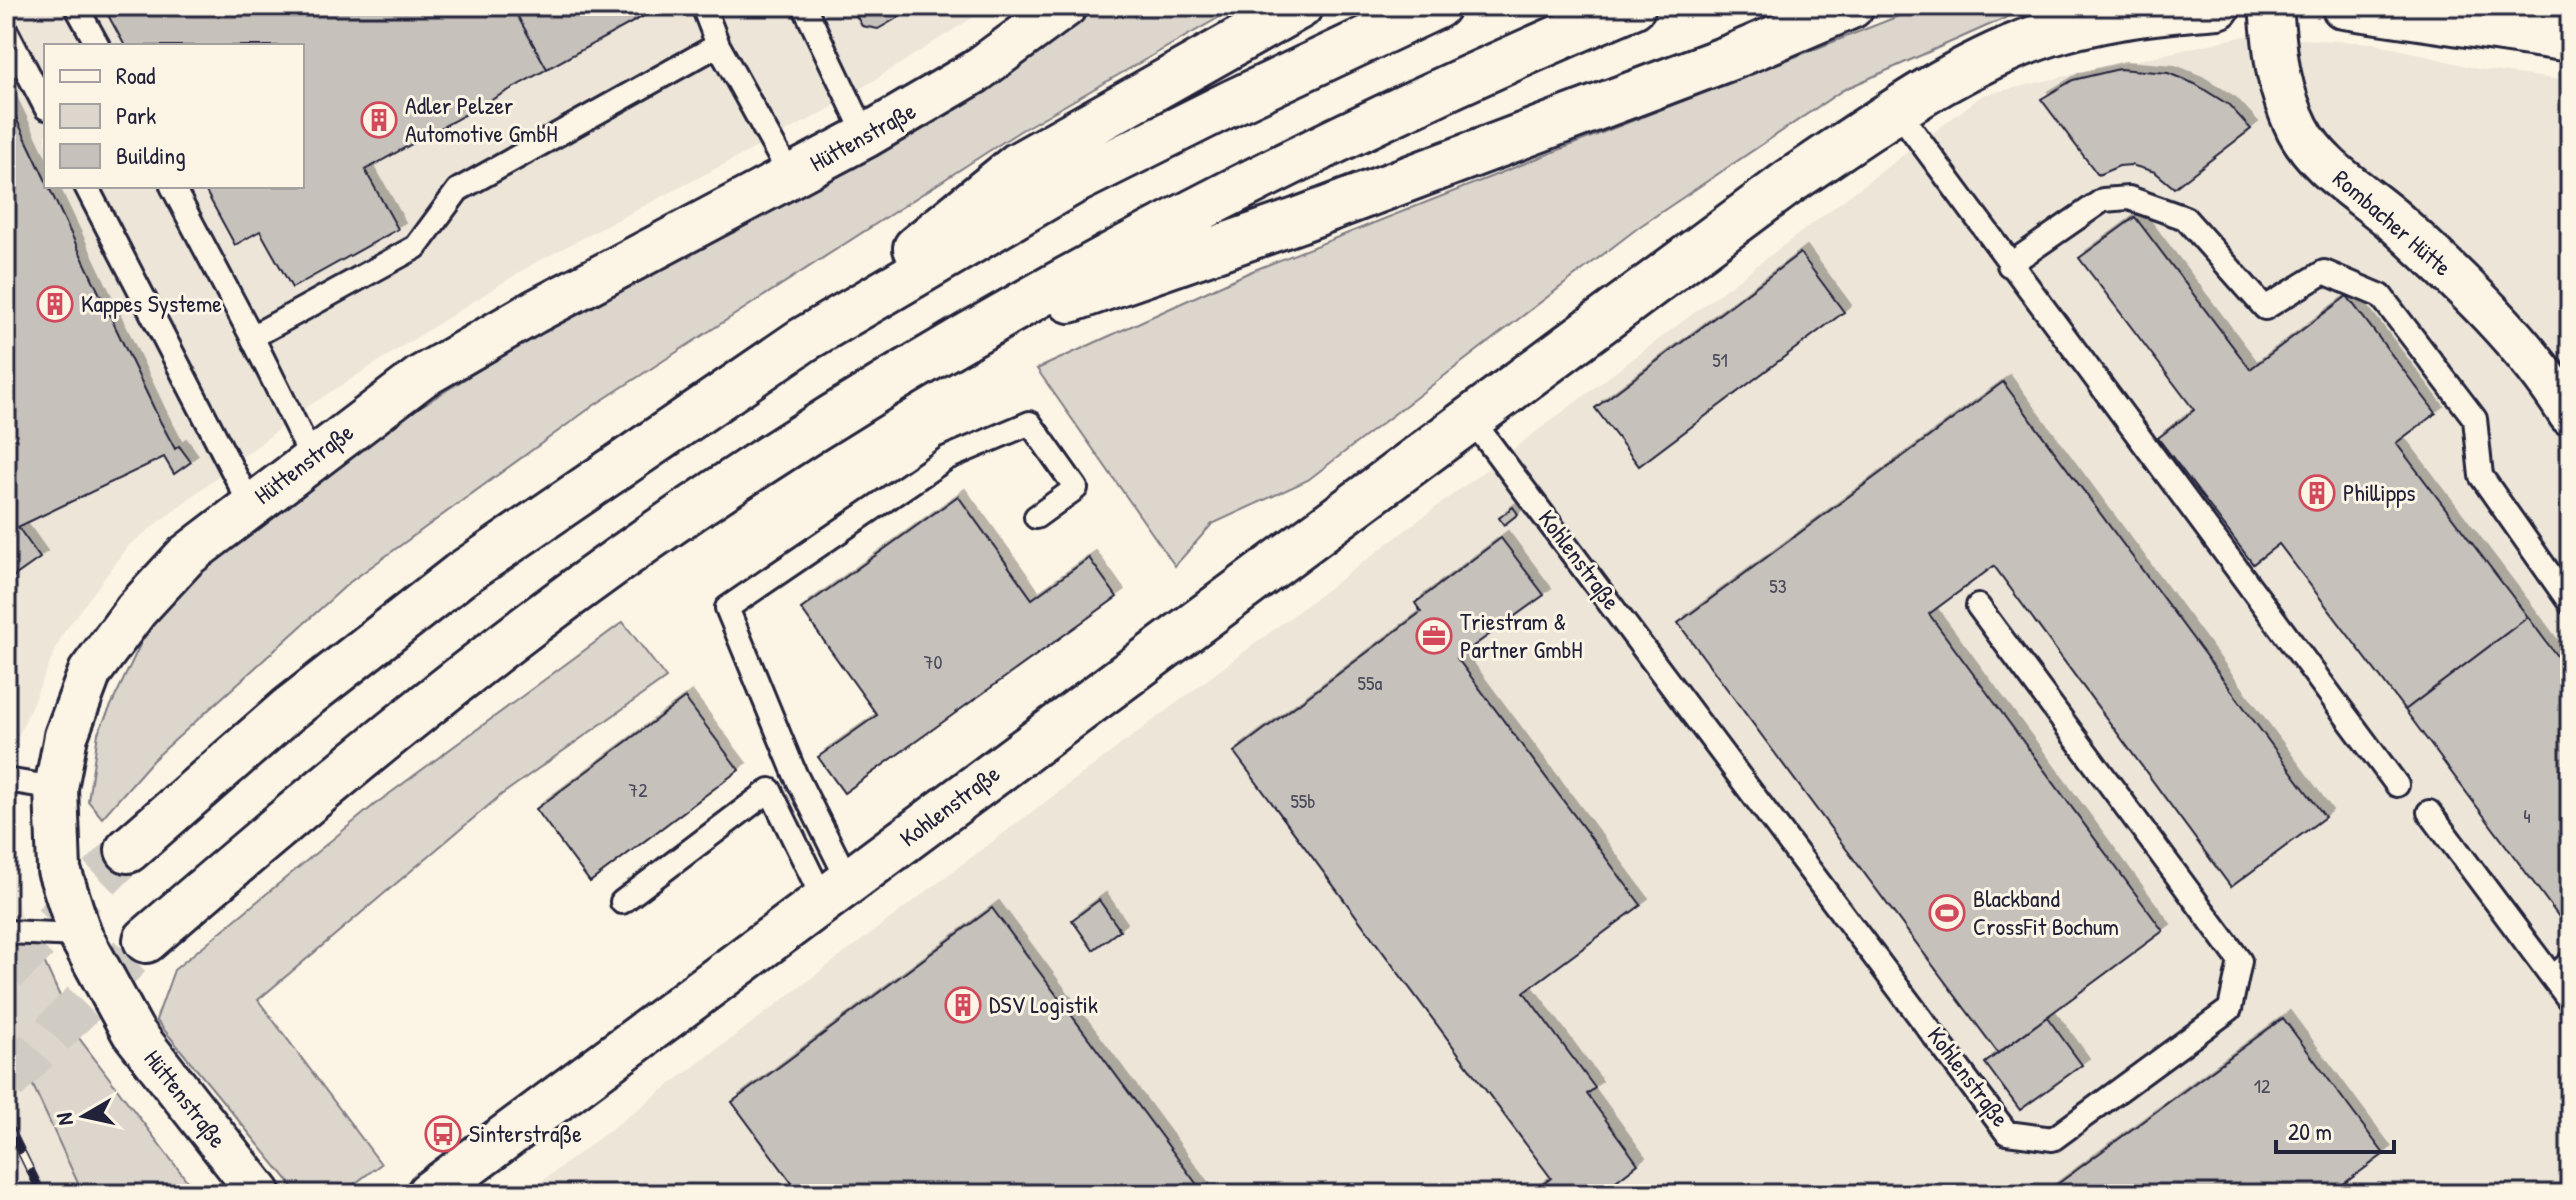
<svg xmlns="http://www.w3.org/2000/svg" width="2576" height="1200" font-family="'Patrick Hand',sans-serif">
<defs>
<filter id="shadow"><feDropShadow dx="7" dy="-7" stdDeviation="0" flood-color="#0004"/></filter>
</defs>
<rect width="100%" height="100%" fill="#fcf5e5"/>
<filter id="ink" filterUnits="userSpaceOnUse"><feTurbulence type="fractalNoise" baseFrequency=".0125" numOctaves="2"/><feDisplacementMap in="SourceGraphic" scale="16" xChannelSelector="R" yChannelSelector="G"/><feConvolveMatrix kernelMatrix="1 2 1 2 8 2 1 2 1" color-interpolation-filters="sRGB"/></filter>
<g filter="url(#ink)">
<path fill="#ece5d8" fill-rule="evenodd" d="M6 6H991L824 112 531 265 310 405 128 546 62 635 17 739 9 814V857L21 917 43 958 6 953ZM46 46H302V186H46Z
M2245 36 2374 43 2478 69 2570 81V1194H525L1983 95Z
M6 1029 82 1194H6Z"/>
<path fill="#dcd6cc" stroke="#7f7c84" stroke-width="2" d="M1102 6H1239L1020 131 593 406 350 582 153 760 102 818 88 801 98 733 148 628 225 547 365 441 616 285 910 137Z
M1924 6H2032L1843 90 1639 227 1308 480 1212 524 1175 566 1037 369 1252 271Z
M623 622 666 678 501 795 258 1000 381 1164 341 1194H299L156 1020 174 970 374 805Z
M6 954 43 959 79 1038 197 1194H83L6 1027Z"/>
<path fill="#c6c1bb" stroke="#22223b" stroke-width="2" filter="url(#shadow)" d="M103 6H512L547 69 365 170 398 229 292 288 260 231 235 245 203 186H302V46H125Z
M512 6H648L651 12 547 69Z
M851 6H911V10L878 29 862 26Z
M2119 69 2168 73 2195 84 2229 105 2251 129 2174 188 2155 172 2131 165 2119 166 2098 175 2041 99 2073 80Z
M6 97 160 421 175 449 179 446 191 462 174 474 164 457 18 527 40 558 6 582Z
M2135 217 2250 369 2347 296 2436 413 2396 443 2528 617 2405 710 2279 544 2253 564 2158 438 2194 410 2079 258Z
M1800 253 1844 312 1639 466 1595 408Z
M2003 382 2325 817 2231 887 1994 566 1929 614 2163 931 1998 1053 1678 623Z
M958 496 1032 599 1089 558 1117 597 844 793 818 757 877 715 801 609Z
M1513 507 1518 514 1504 525 1499 518Z
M1501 538 1544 595 1457 658 1641 905 1524 992 1595 1088 1587 1094 1638 1164 1599 1194H1530L1551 1178 1234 752 1421 612 1415 603Z
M2528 617 2570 674V921L2565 925 2405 710Z
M685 698 739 770 590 882 536 809Z
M1099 900 1120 930 1093 950 1072 920Z
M992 908 1204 1194H800L732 1102Z
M2047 1017 2082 1065 2020 1110 1985 1063Z
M2283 1018 2384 1154 2330 1194H2044Z"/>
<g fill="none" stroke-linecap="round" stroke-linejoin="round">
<path stroke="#d0cbc3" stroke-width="44" stroke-dasharray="44 22" stroke-linecap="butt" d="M6 971 128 850
M6 1081 146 940"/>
<defs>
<path id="service" d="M76 6 98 46
M703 6 718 45 791 177
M804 6 866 136
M6 31 46 108
M1897 110 2397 785
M86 186 250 504
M172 186 252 337
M2009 265 2103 200 2129 198 2185 218 2265 308 2324 272 2381 296 2475 419 2481 476 2570 603
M1472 420 2007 1133 2053 1139 2230 1009 2240 961 1978 606
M312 458 252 337 416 247 458 190 718 45
M6 780 56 788
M2429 812 2570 1001
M849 882 795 774 727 608 947 458 1030 423 1076 488 1036 517
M622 902 770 790 824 901
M6 932 80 935
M2553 978 2570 962"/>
<path id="minor" d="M2271 6C2275 51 2277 88 2298 129 2320 171 2365 194 2399 225 2460 281 2526 343 2570 414
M260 1194 133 1032 80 935 59 870 56 788 66 736 90 672 136 610 186 556 421 377 534 312 866 136 975 72 1065 6"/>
<path id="tertiary" d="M2344 6 2570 39
M429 1194 1789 182C1875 125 1961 59 2061 30 2113 15 2164 10 2218 6"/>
<path id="motorway" d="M916 248 1018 165 1300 6
M1070 300 1299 220 1734 56 1851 6
M128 850 288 710 460 575 803 340 1071 183 1231 103 1437 6
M146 940C309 799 474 660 652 536 959 323 1290 151 1633 6"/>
</defs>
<use href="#service" stroke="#22223b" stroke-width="28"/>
<use href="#minor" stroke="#22223b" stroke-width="48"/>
<use href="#tertiary" stroke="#22223b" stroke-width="50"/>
<use href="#motorway" stroke="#22223b" stroke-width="50"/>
<use href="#service" stroke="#fcf5e5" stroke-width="22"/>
<use href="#minor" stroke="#fcf5e5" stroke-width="42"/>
<use href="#tertiary" stroke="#fcf5e5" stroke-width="44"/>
<use href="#motorway" stroke="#fcf5e5" stroke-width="44"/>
<defs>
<path id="rail" d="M6 1121 42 1194
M6 1187 10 1194"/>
</defs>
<use href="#rail" stroke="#22223b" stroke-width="9"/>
<use href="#rail" stroke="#fcf5e5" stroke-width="6" stroke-dasharray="18" stroke-linecap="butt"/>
</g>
</g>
<defs>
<symbol id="building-ring" viewBox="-11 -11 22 22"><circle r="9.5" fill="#fcf5e5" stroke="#d1495b" stroke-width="1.5"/><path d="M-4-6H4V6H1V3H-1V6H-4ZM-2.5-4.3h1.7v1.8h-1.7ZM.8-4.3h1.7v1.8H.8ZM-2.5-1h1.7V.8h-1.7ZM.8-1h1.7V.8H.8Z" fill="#d1495b"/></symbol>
<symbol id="office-ring" viewBox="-11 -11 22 22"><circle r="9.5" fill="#fcf5e5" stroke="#d1495b" stroke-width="1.5"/><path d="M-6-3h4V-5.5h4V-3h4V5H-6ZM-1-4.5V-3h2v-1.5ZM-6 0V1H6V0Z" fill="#d1495b"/></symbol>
<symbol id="stadium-ring" viewBox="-11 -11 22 22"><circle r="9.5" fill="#fcf5e5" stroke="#d1495b" stroke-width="1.5"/><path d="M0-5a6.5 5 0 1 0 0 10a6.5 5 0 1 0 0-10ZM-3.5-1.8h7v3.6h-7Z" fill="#d1495b"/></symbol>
<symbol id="bus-ring" viewBox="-11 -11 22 22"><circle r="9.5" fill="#fcf5e5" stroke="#d1495b" stroke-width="1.5"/><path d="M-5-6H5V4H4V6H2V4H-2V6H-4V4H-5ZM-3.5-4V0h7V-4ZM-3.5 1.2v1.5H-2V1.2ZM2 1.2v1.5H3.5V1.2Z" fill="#d1495b"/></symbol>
</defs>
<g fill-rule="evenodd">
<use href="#building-ring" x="359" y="100" width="40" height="40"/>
<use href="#building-ring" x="35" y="284" width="40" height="40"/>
<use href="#building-ring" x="2297" y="473" width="40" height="40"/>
<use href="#office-ring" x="1414" y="616" width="40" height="40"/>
<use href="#stadium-ring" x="1927" y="893" width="40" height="40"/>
<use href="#building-ring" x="943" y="985" width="40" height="40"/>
<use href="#bus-ring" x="423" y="1114" width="40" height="40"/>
</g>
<g text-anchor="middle" stroke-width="6" stroke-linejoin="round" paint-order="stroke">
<g font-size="20" fill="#4b4a5b">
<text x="1720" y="367">51</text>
<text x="1778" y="593">53</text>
<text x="933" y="669">70</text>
<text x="1370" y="690">55a</text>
<text x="638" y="797">72</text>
<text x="1303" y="808">55b</text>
<text x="2527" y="823">4</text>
<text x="2262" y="1093">12</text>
</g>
<g font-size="24" fill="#22223b" stroke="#fcf5e5" text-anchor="start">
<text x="405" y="114">Adler Pelzer<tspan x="405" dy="28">Automotive GmbH</tspan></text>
<text x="81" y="312">Kappes Systeme</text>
<text x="2343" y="501">Phillipps</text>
<text x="1460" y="630">Triestram &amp;<tspan x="1460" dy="28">Partner GmbH</tspan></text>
<text x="1973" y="907">Blackband<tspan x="1973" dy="28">CrossFit Bochum</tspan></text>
<text x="989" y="1013">DSV Logistik</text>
<text x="469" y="1142">Sinterstraße</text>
</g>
<g font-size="24" fill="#22223b" stroke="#fcf5e5">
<text transform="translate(863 137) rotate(-29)" y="8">Hüttenstraße</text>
<text transform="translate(2392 223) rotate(41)" y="8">Rombacher Hütte</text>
<text transform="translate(304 464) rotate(-37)" y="8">Hüttenstraße</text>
<text transform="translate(1579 560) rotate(53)" y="8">Kohlenstraße</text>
<text transform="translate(950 806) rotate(-37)" y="8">Kohlenstraße</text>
<text transform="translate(1968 1077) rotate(53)" y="8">Kohlenstraße</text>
<text transform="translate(185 1099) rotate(52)" y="8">Hüttenstraße</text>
</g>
</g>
<rect width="2576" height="1200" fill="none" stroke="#fcf5e5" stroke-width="32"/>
<rect x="16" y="16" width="2544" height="1168" fill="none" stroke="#22223b" stroke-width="3" filter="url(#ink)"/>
<rect x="44" y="44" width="260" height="144" fill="#fcf5e5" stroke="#a5a1a1" stroke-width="2"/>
<rect x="60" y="70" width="40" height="12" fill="#fcf5e5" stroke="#a5a1a1" stroke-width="2"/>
<text x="116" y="84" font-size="24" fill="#22223b">Road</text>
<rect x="60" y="104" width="40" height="24" fill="#dcd6cc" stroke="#a5a1a1" stroke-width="2"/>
<text x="116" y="124" font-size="24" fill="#22223b">Park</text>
<rect x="60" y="144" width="40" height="24" fill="#c6c1bb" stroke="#a5a1a1" stroke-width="2"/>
<text x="116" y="164" font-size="24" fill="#22223b">Building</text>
<g transform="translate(84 1116) rotate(261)" stroke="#fcf5e5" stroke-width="6" paint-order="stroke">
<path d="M0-6L14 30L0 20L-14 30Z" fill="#22223b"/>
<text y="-12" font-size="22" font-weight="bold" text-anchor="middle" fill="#22223b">N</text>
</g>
<path d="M2276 1140v12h118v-12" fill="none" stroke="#22223b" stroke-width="4"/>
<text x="2288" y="1140" font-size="24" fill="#22223b" stroke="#fcf5e5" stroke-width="6" paint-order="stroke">20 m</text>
</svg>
